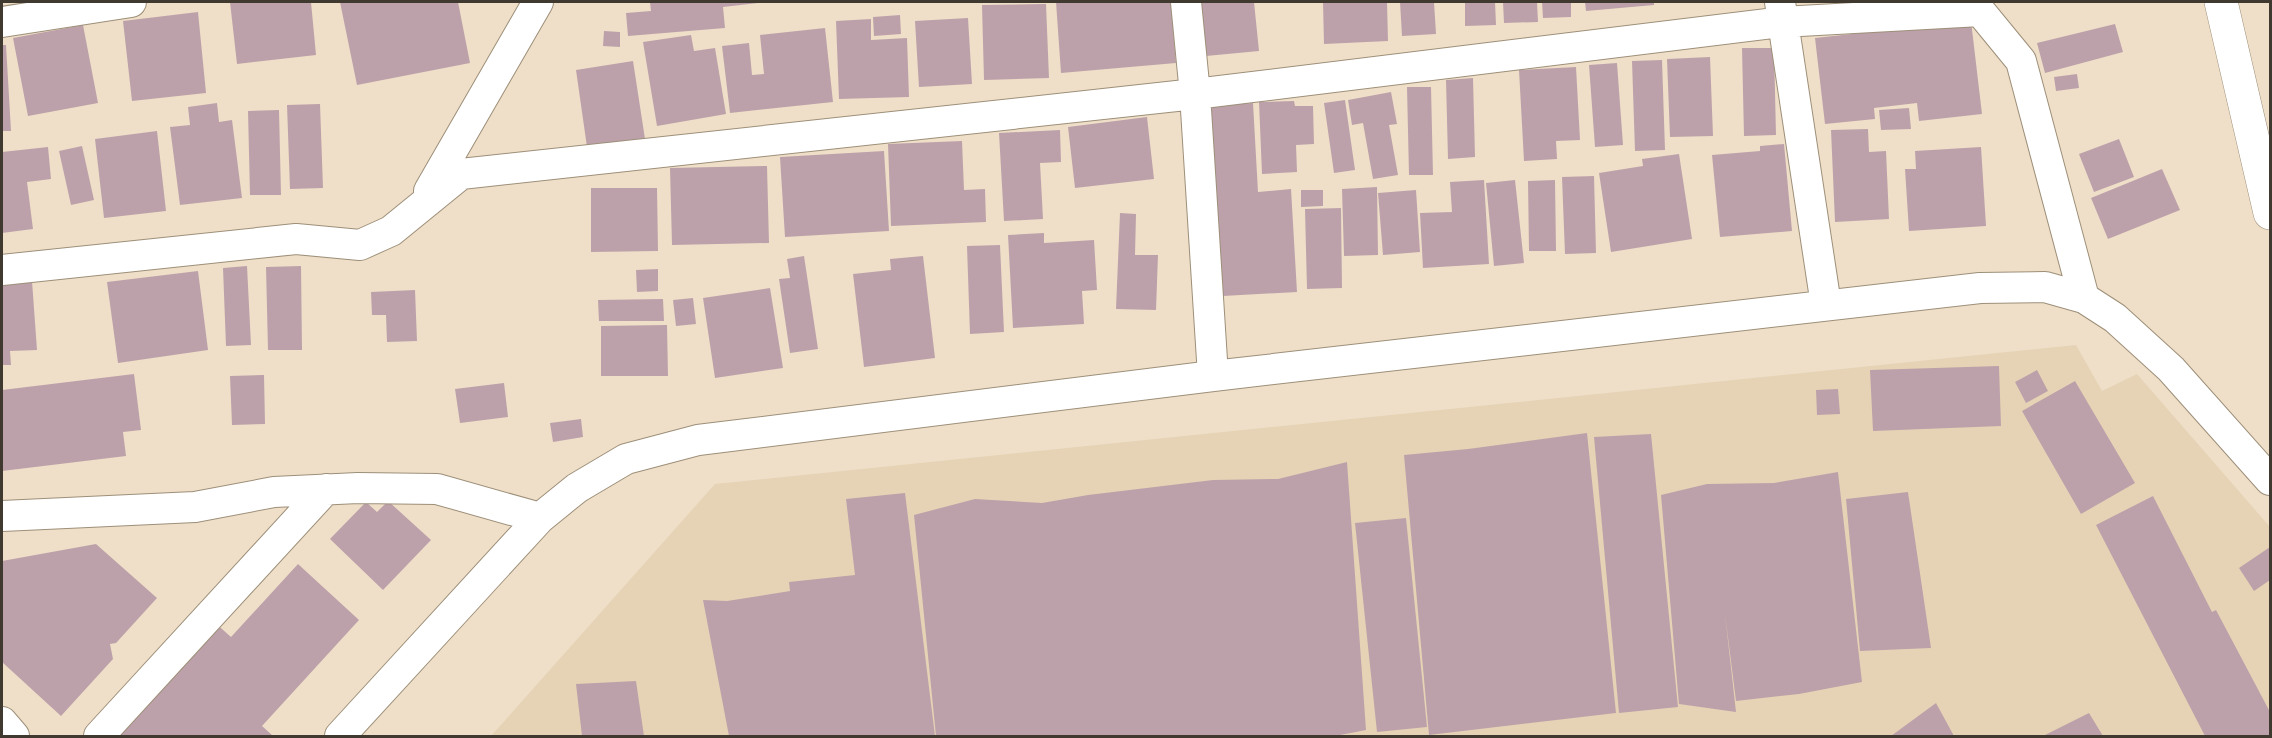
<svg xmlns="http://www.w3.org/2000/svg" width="2272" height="738" font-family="'Work Sans',sans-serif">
<rect width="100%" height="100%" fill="#efdfc8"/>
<path fill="#e6d3b5" d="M2076 345 2102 391 2137 374 2270 527V736H491L715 484Z"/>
<path fill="#bda1aa" d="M230 2H311L316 55 237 64Z
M340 2H458L470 63 357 85Z
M650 2H758V3L723 7 725 28 628 36 626 13 651 11Z
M1056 2H1171L1176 63 1061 73Z
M1201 2H1254L1259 51 1206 56Z
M1323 2H1387L1388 41 1324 44Z
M1400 2H1434L1436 34 1402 36Z
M1465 2H1495L1496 25 1465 26Z
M1503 2H1537L1538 22 1504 23Z
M1542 2H1571V17L1543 18Z
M1585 2H1654V5L1586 11Z
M1046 4 1049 78 984 80 982 5Z
M198 12 206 93 132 101 123 21Z
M900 15 901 34 874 36 873 17Z
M968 18 972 84 919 87 915 21Z
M871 19V40L907 38 909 97 839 99 836 21Z
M1971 21 1982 114 1919 121 1917 103 1874 108 1875 119 1825 124 1815 38Z
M2115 24 2123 52 2045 73 2037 43Z
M83 25 98 103 28 116 13 38Z
M825 28 833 102 730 113 722 46 749 43 752 75 764 74 760 35Z
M604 31 620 32V47L603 46Z
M691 35 694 51 715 48 726 114 657 126 643 42Z
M2 45H6L11 131H2Z
M1742 48H1774L1776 135 1744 136Z
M1710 57 1713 136 1670 137 1667 59Z
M1662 60 1665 150 1635 151 1632 61Z
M633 61 645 139 587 147 576 70Z
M1617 63 1623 145 1595 147 1589 65Z
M1576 67 1580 140 1556 141 1557 159 1524 161 1519 70Z
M2077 74 2079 88 2056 91 2054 77Z
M1473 78 1475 157 1448 159 1446 80Z
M1407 87H1431L1433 175H1409Z
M1391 92 1397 124 1389 125 1398 175 1373 179 1363 123 1352 125 1348 100Z
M1345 100 1355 170 1334 173 1324 103Z
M1294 101 1295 106H1313L1314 144 1296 145 1297 172 1262 174 1259 102Z
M217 103 219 122 232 120 242 198 180 205 170 127 190 125 188 107Z
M1253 103 1258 192 1291 189 1297 292 1223 296 1211 106Z
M320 104 323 188 290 189 287 105Z
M1909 108 1911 129 1881 130 1879 110Z
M279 110 281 195H250L248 111Z
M1147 117 1154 179 1075 188 1068 127Z
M1868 129 1869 152 1886 151 1889 219 1835 222 1831 130Z
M1060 130 1061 162 1040 163 1043 219 1004 221 999 133Z
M157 131 166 211 104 218 95 139Z
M2119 139 2134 177 2094 192 2079 154Z
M962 141 964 190 985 189 986 222 891 226 888 144Z
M1784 144 1792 231 1720 237 1712 155 1760 151V146Z
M82 146 94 200 71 205 59 151Z
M48 147 51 179 27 182 33 229 2 233V152Z
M1981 147 1986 226 1909 231 1905 169H1916L1915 151Z
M884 151 889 231 785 237 780 157Z
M1679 154 1692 239 1611 252 1599 173 1643 166 1642 159Z
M767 166 769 243 672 245 670 168Z
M2162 169 2180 210 2108 239 2091 198Z
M1594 176 1596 253 1565 254 1562 177Z
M1484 180 1489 264 1423 268 1420 213 1452 212 1450 182Z
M1515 180 1524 263 1494 266 1486 183Z
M1555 180 1556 251H1529L1528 181Z
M1377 187 1378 255 1344 256 1342 189Z
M591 188H657L658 251 591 252Z
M1301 190H1323V206L1301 207Z
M1416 190 1420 252 1383 255 1378 193Z
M1341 208 1342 288 1307 289 1305 209Z
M1120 213 1136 214 1135 255H1158L1156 310 1116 309Z
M1044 233V243L1094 240 1097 290 1082 291 1084 324 1013 328 1008 235Z
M1000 245 1004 332 970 334 967 246Z
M804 256 818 349 790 353 779 279 790 278 787 259Z
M923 256 935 358 864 367 853 274 891 270 890 259Z
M247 266 251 345 226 346 223 268Z
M301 266 302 350H268L266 267Z
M658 269V291L637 292 636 270Z
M198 271 208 350 118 363 107 282Z
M32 281 37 350 10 351 11 365H2V283Z
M770 288 783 368 715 378 703 298Z
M415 290 417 341 387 342 386 315H372L371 292Z
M693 298 696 324 676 326 673 300Z
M663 299 664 321H599L598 300Z
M667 325 668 376H601V326Z
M1999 366 2001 426 1873 431 1870 370Z
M2037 370 2048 391 2026 403 2015 382Z
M134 374 141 430 123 432 126 456 2 471V390Z
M264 375 265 424 232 425 230 376Z
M2075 381 2135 483 2081 514 2022 411Z
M504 383 508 417 460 423 455 389Z
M1838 389 1840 414 1817 415 1816 390Z
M581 419 583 437 553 442 550 423Z
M1587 433 1616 713 1429 735 1404 455 1468 449Z
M1651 434 1678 707 1619 713 1594 437Z
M1347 462 1366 730 1335 736H936L914 515 975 499 1042 503 1088 495 1213 480 1278 479Z
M1838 472 1862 682 1799 694 1736 701 1725 614 1736 712 1679 704 1661 495 1707 484 1774 483Z
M1908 492 1931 648 1860 651 1846 499Z
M905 493 935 736H729L703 600 727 601 790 591 789 582 855 575 846 499Z
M2153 496 2212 612 2216 610 2270 712V736H2205L2096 525Z
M388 501 431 540 383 590 330 539 366 502 377 512Z
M1406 518 1427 727 1377 732 1355 523Z
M96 544 157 598 116 643 110 644 113 659 61 716 2 662V561Z
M2270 547V580L2254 591 2239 568Z
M298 564 359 620 262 726 272 735 270 736H108L213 621 231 637Z
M636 681 644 736H582L576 684Z
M1936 703 1954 736H1891Z
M2089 713 2103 736H2043Z"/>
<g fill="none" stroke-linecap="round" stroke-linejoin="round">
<defs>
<path id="minor" d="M1186 2 1195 94 1213 376
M1780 2 1826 305
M2 22 131 2
M429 191 538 2
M2 270 296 239 360 245 391 231 461 174 1195 94 1782 22 1980 11 2021 61 2084 298
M2 516 195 507 274 492 358 488 437 489 540 518
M2 722 14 736
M99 736 326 489
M340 736 540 518 577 488 626 459 698 440 1213 376 1980 288 2045 287 2084 298 2115 318 2171 369 2270 480"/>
<path id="motorway" d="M2221 2 2270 213"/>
</defs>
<use href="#minor" stroke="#9d8f79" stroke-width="32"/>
<use href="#motorway" stroke="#9d8f79" stroke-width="34"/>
<use href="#minor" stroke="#fff" stroke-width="30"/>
<use href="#motorway" stroke="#fff" stroke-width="33"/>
</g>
<rect width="2272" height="738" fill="none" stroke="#3f3930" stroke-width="6"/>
</svg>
